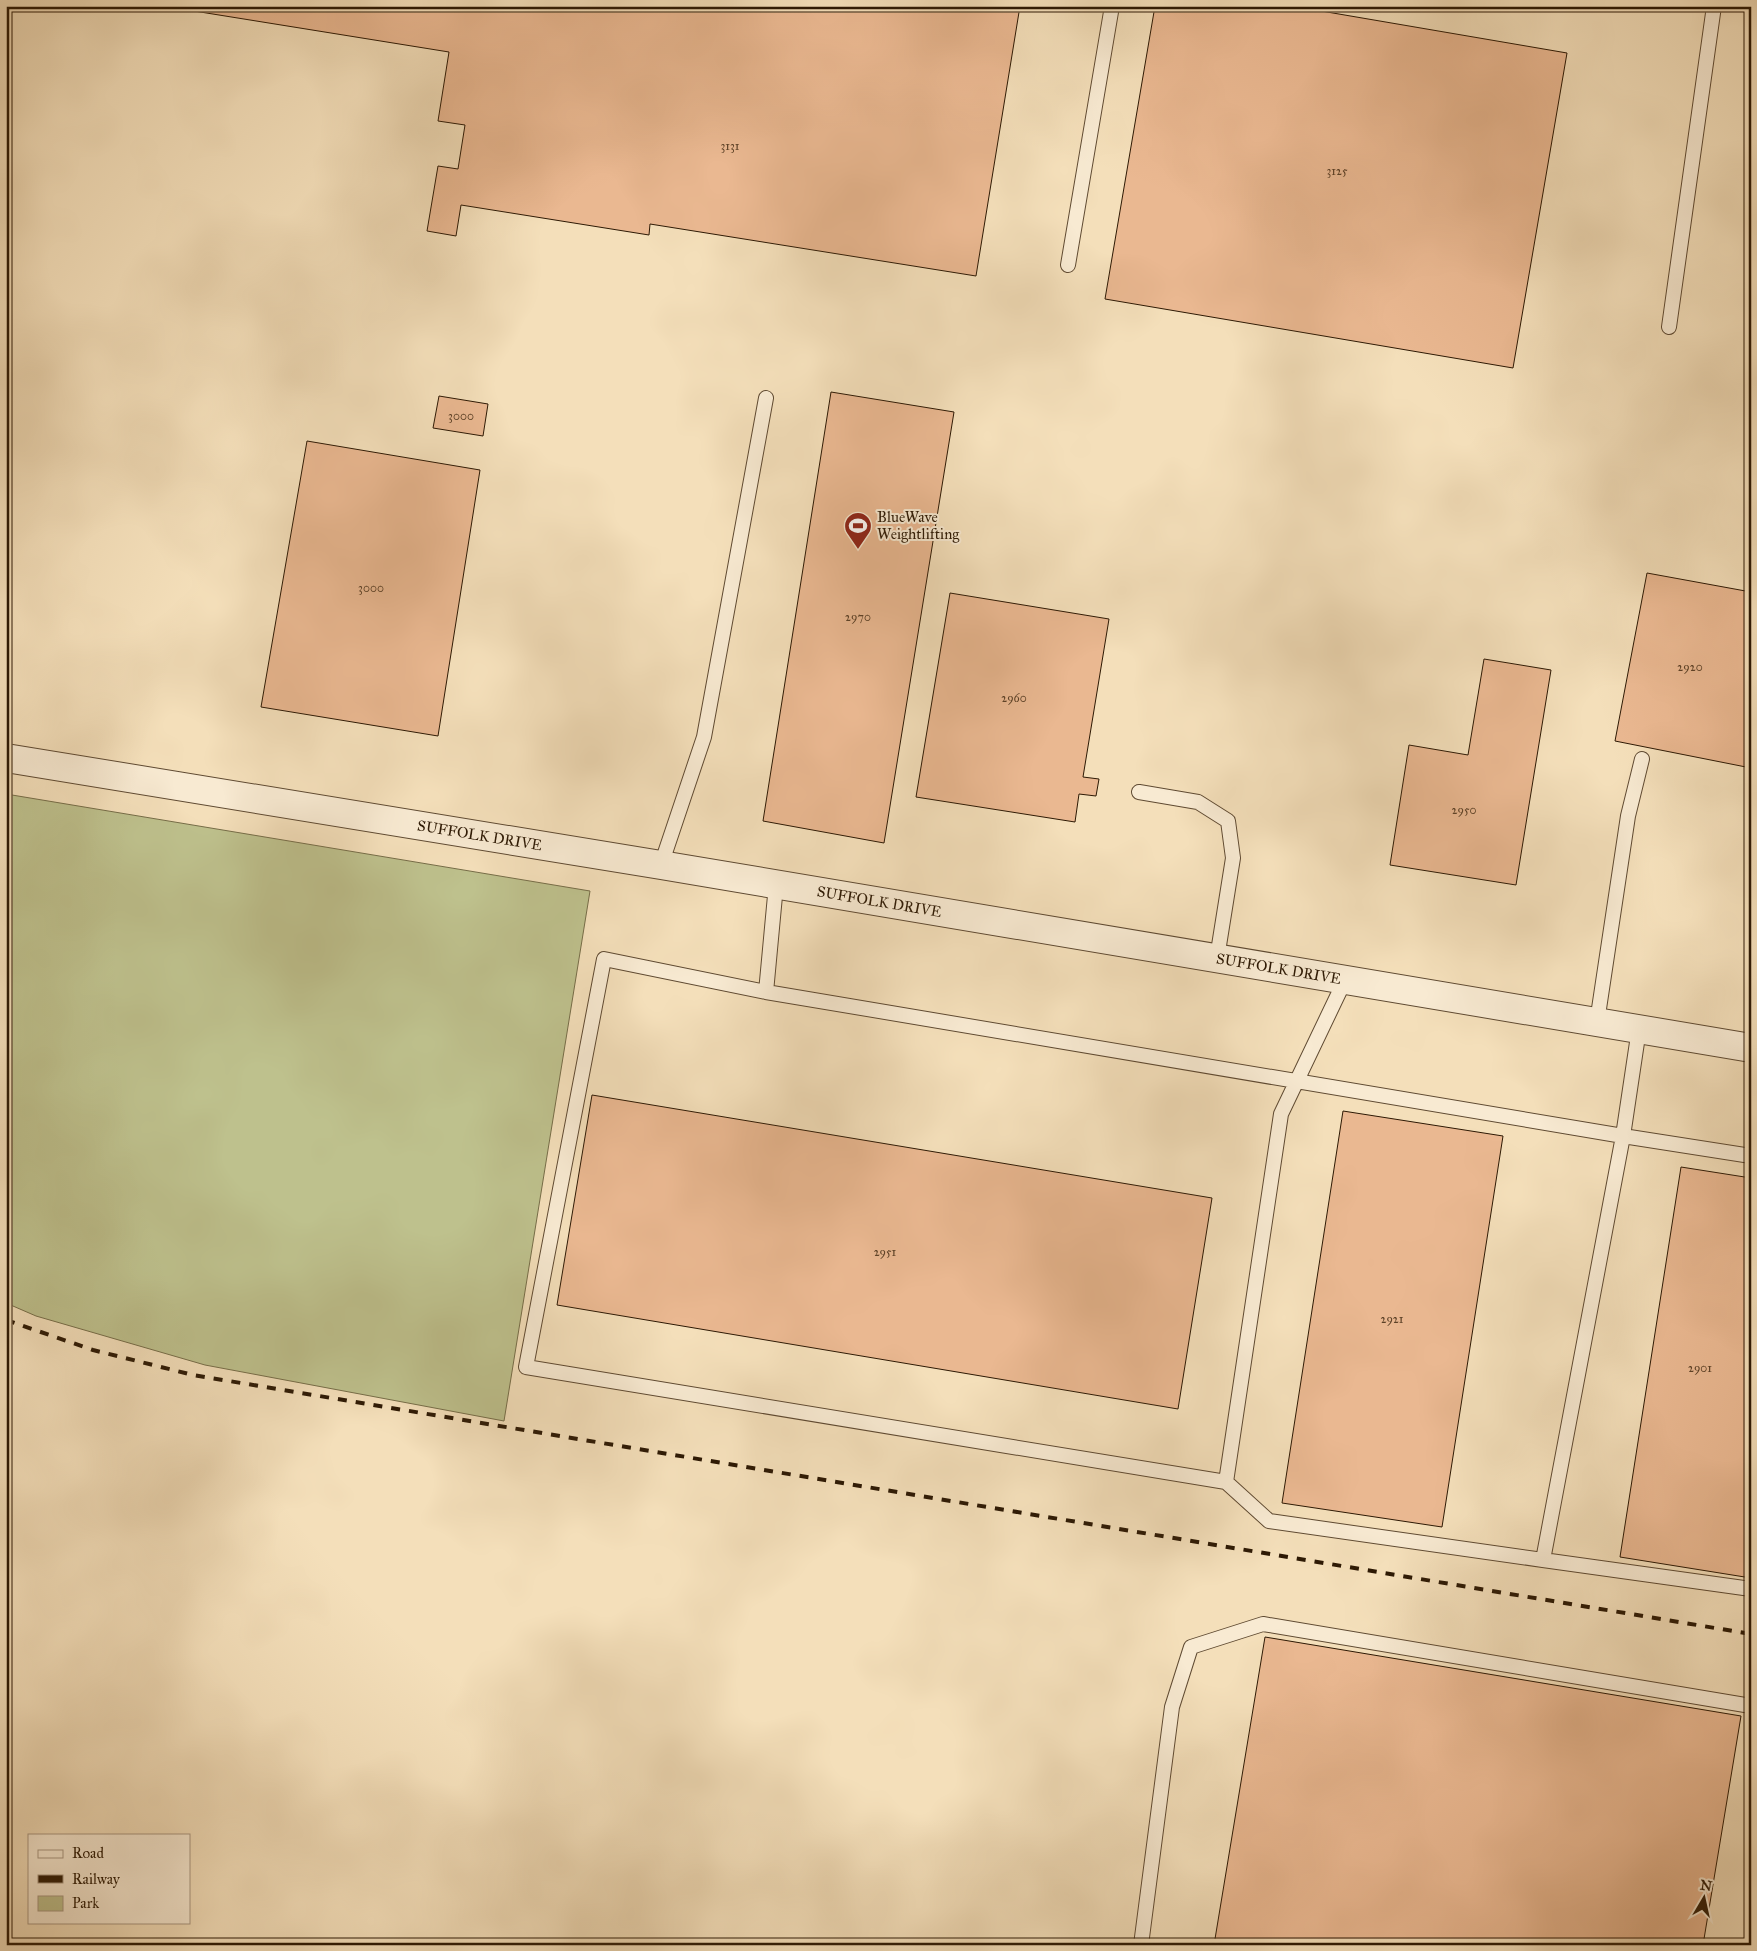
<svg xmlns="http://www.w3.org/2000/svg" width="1757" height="1951" font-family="'IM FELL Great Primer',serif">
<rect width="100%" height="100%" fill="#f4dfba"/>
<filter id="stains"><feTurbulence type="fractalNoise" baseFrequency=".004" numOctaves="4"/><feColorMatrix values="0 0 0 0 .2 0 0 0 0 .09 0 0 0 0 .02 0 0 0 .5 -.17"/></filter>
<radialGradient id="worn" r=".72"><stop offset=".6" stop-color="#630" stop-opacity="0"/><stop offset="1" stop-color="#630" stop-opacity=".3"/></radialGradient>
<path fill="#bec18d" stroke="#766d48" d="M6 794 590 891 504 1421 205 1365 36 1316 6 1303Z"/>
<path fill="#eab891" stroke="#2d1904" d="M163 6H1020L976 276 650 224 649 235 461 205 456 236 427 231 438 166 458 169 465 125 438 121 449 52Z
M1155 6H1292L1567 53 1513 368 1105 299Z
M831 392 954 412 884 843 763 821Z
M439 396 488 404 483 436 433 428Z
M307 441 480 470 438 736 261 707Z
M1647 573 1751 592V768L1615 741Z
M950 593 1109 619 1083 777 1099 779 1096 796 1079 794 1075 822 916 797Z
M1484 659 1551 670 1516 885 1390 865 1409 745 1468 755Z
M592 1095 1212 1198 1178 1409 557 1305Z
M1343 1111 1503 1136 1442 1527 1282 1503Z
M1681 1167 1751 1178V1578L1620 1557Z
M1265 1637 1741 1716 1703 1945H1214Z"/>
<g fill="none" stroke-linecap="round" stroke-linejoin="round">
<defs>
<path id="service" d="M1068 265 1112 6
M1669 327 1714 6
M1139 792 1198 802 1228 821 1233 858 1217 958
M661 865 704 737 766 398
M776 885 766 992 604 959 526 1367 1226 1482 1281 1114 1345 980
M766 992 1623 1136 1639 1029
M1597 1022 1628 816 1642 759
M1226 1482 1269 1521 1543 1560 1623 1136 1751 1156
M1543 1560 1751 1589
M1141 1945 1172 1707 1191 1647 1263 1624 1751 1706"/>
<g id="minor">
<path id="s1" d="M6 758 661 865 1751 1048"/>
</g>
</defs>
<use href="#service" stroke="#5f4a32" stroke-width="16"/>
<use href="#minor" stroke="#5f4a32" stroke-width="30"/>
<use href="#service" stroke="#f8ead2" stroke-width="14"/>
<use href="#minor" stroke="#f8ead2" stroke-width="28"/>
<path stroke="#2d1904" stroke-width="4" stroke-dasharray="9 9" stroke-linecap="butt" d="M6 1320 93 1350 193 1375 1751 1634"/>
</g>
<defs>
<symbol id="stadium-pin" viewBox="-11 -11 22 30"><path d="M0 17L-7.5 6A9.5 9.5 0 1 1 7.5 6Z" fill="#8f2418" stroke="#f8ead2"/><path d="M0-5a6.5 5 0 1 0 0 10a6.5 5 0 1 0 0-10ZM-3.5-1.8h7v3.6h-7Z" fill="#fff"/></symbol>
</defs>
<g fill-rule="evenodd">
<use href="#stadium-pin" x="842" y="510" width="32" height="43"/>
</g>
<g text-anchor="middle" stroke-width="4" stroke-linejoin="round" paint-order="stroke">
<g font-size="12" fill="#5c4127">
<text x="730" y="150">3131</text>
<text x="1337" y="175">3125</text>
<text x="461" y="420">3000</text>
<text x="371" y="592">3000</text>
<text x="858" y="621">2970</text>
<text x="1690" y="671">2920</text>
<text x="1014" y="702">2960</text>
<text x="1464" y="814">2950</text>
<text x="885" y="1256">2951</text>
<text x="1392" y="1323">2921</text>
<text x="1700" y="1372">2901</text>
</g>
<g font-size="15" fill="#2d1904" stroke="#f8ead2" text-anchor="start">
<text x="877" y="522">BlueWave<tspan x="877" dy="17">Weightlifting</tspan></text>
</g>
<g font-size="15" fill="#2d1904" stroke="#f8ead2">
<text dy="5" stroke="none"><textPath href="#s1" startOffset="480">SUFFOLK DRIVE</textPath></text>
<text dy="5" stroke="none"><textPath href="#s1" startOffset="885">SUFFOLK DRIVE</textPath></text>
<text dy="5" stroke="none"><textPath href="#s1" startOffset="1290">SUFFOLK DRIVE</textPath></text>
</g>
</g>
<rect width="1757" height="1951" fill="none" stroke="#f4dfba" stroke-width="25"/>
<rect x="8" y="8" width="1742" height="1936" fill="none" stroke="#2d1904" stroke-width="2.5"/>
<rect x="12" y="12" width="1732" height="1926" fill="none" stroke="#2d1904"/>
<rect x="28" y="1834" width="162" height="90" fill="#f8ead2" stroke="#a79680"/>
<rect x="38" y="1850" width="25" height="8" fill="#f8ead2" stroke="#a79680"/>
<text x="72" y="1858" font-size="15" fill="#2d1904">Road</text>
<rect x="38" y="1875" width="25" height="8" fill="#2d1904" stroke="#a79680"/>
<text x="72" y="1884" font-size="15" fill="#2d1904">Railway</text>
<rect x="38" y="1896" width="25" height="15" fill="#bec18d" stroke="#a79680"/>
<text x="72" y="1908" font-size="15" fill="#2d1904">Park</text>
<g transform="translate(1704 1898) rotate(9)" stroke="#f8ead2" stroke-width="4" paint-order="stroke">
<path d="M0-4L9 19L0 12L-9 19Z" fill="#2d1904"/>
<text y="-8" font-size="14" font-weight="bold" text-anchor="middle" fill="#2d1904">N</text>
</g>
<rect width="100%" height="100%" filter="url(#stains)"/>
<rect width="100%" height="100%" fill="url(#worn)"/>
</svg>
